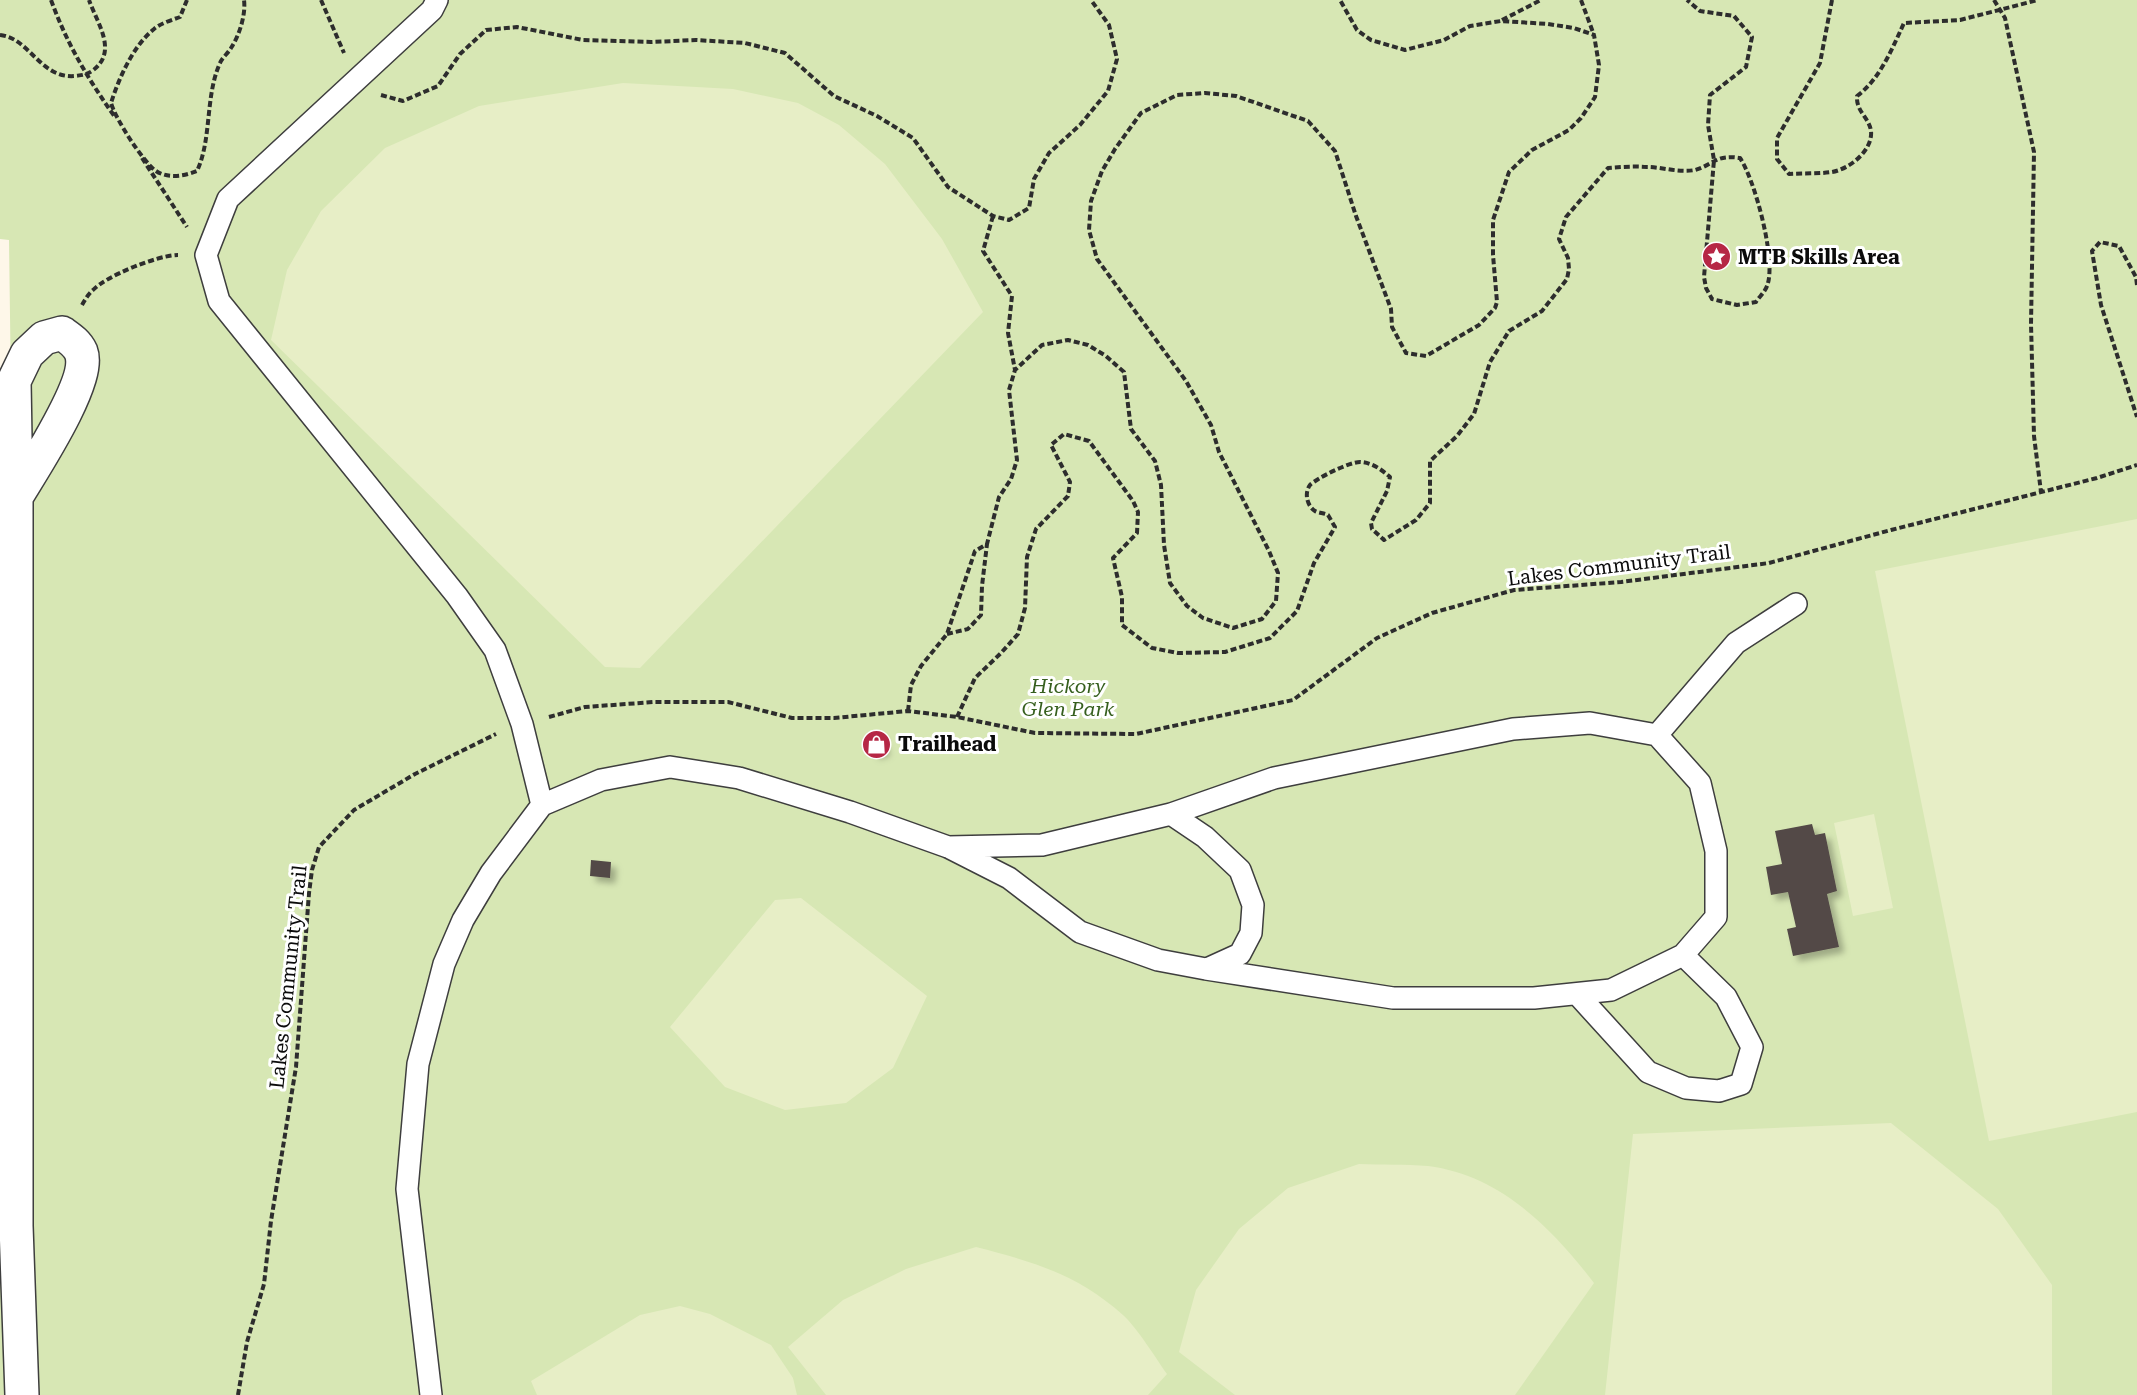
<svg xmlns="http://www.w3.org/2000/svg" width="2137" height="1395" font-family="'Roboto Serif',serif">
<defs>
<filter id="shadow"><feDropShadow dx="5.5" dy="5.5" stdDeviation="3" flood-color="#0004"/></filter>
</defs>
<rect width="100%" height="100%" fill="#fef7e9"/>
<path fill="#d7e7b4" d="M0 0H2137V1395H0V781L16 768 9 240 0 239Z"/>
<path fill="#e7eec6" d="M623 83 733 89 798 103 839 125 885 164 942 239 983 312 640 668 605 667 271 340 287 270 321 211 385 148 479 106Z
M2137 519V1112L1989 1141 1875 571Z
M1874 814 1893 908 1853 916 1834 823Z
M801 898 927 996 893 1068 846 1103 785 1110 725 1087 670 1027 775 900Z
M1891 1123 1998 1209 2052 1285V1395H1605L1633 1134Z
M1359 1164C1381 1165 1405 1164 1428 1166 1500 1175 1552 1228 1594 1283L1515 1395H1235L1179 1352 1196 1290 1239 1229 1288 1188Z
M976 1247C1034 1262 1077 1274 1123 1315 1138 1329 1155 1357 1167 1374L1148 1395H826L788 1347 843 1300 906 1269Z
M680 1306 710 1314 771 1345 793 1378 797 1395H537L531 1381 640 1315Z"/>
<path fill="#534a47" filter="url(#shadow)" d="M879 734 885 750 874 754 868 739Z
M1812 824 1815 835 1825 833 1837 891 1827 894 1839 947 1793 956 1787 929 1796 927 1788 892 1771 895 1766 867 1782 864 1775 831Z
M591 860 611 862 610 878 590 876Z"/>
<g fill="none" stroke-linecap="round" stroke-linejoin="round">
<defs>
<path id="lane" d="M437 0 432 10 228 199 206 255 219 301 457 596 495 650 522 724 542 805
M1657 735 1736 643 1796 604
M1171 814 1205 837 1240 870 1253 905 1251 933 1240 954 1207 969
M1577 994 1648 1072 1686 1088 1719 1091 1741 1084 1752 1047 1726 997 1683 955
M431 1395 407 1189 418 1064 444 964 463 920 491 873 542 805 601 780 670 767 739 778 850 812 948 847 1009 878 1080 932 1158 960 1206 969 1393 998H1534L1611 990 1683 955 1716 917V851L1700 783 1657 735 1590 723 1513 729 1274 778 1171 814 1042 845 948 847"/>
<path id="street" d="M16 497C32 470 92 380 81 352 77 343 69 338 62 333L44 338 27 354 14 381 16 497V1226L22 1395"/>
</defs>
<use href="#lane" stroke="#3e3e3e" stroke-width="24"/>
<use href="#street" stroke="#3e3e3e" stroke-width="36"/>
<path stroke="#2d2d2d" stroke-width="4" stroke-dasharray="6 3" stroke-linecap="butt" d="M51 0C67 44 88 79 115 117
M187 0 180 17C172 20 161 23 154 29 133 46 119 78 111 103 115 118 143 162 156 171 168 179 185 176 197 171 212 139 205 96 220 63 222 58 228 53 231 48 239 36 246 15 244 0
M321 0 344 53
M1581 0 1594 35
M1832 0 1820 63 1777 138V159L1789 174C1803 173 1818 174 1832 172 1850 169 1873 150 1871 131 1869 117 1856 112 1857 96 1880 79 1892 49 1904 23L1960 20 2038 0
M1994 0 2005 18 2034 152 2031 324 2034 436 2041 492
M1502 20 1541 0
M0 35C30 38 40 79 75 76 82 75 86 75 92 71 119 52 97 23 89 0
M381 95 403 101 438 86 460 54 486 30 517 27 583 40 651 42 696 40 745 43 785 53 834 96 877 116 913 138 948 187 993 216 1009 220 1029 208 1034 179 1049 153 1080 125 1108 91 1117 59 1109 25 1091 0
M142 158 187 227
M993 216 983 251 1012 296 1008 333 1015 370
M2137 285 2136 277 2119 246 2100 242 2092 251 2101 305 2137 417
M82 305C85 300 88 294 93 290 106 276 158 255 178 255
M947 634 968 629 981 615 982 586 987 544
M908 711 911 685 921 666 947 634 975 551 987 544 999 497 1011 479 1017 460 1009 390 1015 370 1042 345 1068 340 1088 345 1106 356 1124 372 1131 429 1155 461 1161 485 1164 545 1170 583 1187 606 1203 618 1233 628 1262 619 1276 601 1278 573 1269 551 1219 452 1211 425 1186 381 1097 259 1089 230 1091 201 1102 171 1115 149 1141 113 1177 95 1205 93 1236 96 1308 121 1335 151 1356 216 1391 309 1392 327 1406 353 1426 356 1479 325 1495 308 1497 302 1493 255V220L1509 172 1532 150 1569 130 1581 118 1595 97 1599 65 1594 35 1574 28 1548 24 1501 21 1470 26 1444 40 1405 50 1371 40 1357 30 1340 0
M549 717 585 707 654 702H728L792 718H834L908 711 957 717 1035 733 1136 734 1293 700 1377 638 1432 613 1514 590 1621 582 1769 563 1891 530 2097 478 2137 465
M957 717 975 678 1001 653 1018 634 1025 608 1027 557 1036 529 1068 496 1070 482 1051 445 1064 434 1089 441 1133 501 1138 512 1137 533 1113 558 1122 597V625L1152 648 1178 653 1225 652 1270 638 1297 611 1314 563 1335 527 1328 515C1324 513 1318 513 1315 511 1307 506 1304 493 1310 485 1317 478 1351 461 1361 462 1373 463 1382 470 1390 477L1387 491 1371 523 1372 529 1384 540 1416 520 1430 503V461L1457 436 1474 414 1490 362 1509 331 1542 311 1567 279 1569 269 1568 258 1559 239 1566 217 1608 168C1621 167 1634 166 1647 167 1662 167 1679 173 1695 170 1713 165 1716 154 1740 158 1755 180 1777 262 1767 286 1765 292 1759 297 1756 302L1737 305 1712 299 1706 288 1704 277 1714 160 1708 125 1710 95 1746 67 1752 37 1734 16 1700 11 1687 0
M238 1395 247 1342 264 1284 271 1221 296 1067 309 893 312 870 319 847 354 810 415 774 496 734"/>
<use href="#lane" stroke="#fff" stroke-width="21"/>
<use href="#street" stroke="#fff" stroke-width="33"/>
</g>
<defs>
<symbol id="sight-disc" viewBox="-11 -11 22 22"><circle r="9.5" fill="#b62745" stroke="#fff"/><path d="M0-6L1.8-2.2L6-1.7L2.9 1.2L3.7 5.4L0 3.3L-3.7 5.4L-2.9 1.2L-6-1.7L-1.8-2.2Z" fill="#fff"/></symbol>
<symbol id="shop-disc" viewBox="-11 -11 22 22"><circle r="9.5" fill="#b62745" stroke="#fff"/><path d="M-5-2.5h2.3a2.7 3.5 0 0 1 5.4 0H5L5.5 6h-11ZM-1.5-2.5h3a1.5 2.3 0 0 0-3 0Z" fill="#fff"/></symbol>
</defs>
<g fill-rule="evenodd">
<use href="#sight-disc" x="1700" y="240" width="33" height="33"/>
<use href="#shop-disc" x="860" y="728" width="33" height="33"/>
</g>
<g text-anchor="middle" stroke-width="6" stroke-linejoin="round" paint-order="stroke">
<g font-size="20" font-weight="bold" fill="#0b0b0b" stroke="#fff" text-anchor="start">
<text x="1738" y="264">MTB Skills Area</text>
<text x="898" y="751">Trailhead</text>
</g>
<g font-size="20" fill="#0b0b0b" stroke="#fff">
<text transform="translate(1619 565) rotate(-7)" y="7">Lakes Community Trail</text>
<text transform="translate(288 977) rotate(-84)" y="7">Lakes Community Trail</text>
</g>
<g font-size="20" font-style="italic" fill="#365f1e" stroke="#fff">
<text x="1068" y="693">Hickory<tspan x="1068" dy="23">Glen Park</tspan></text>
</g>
</g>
</svg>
